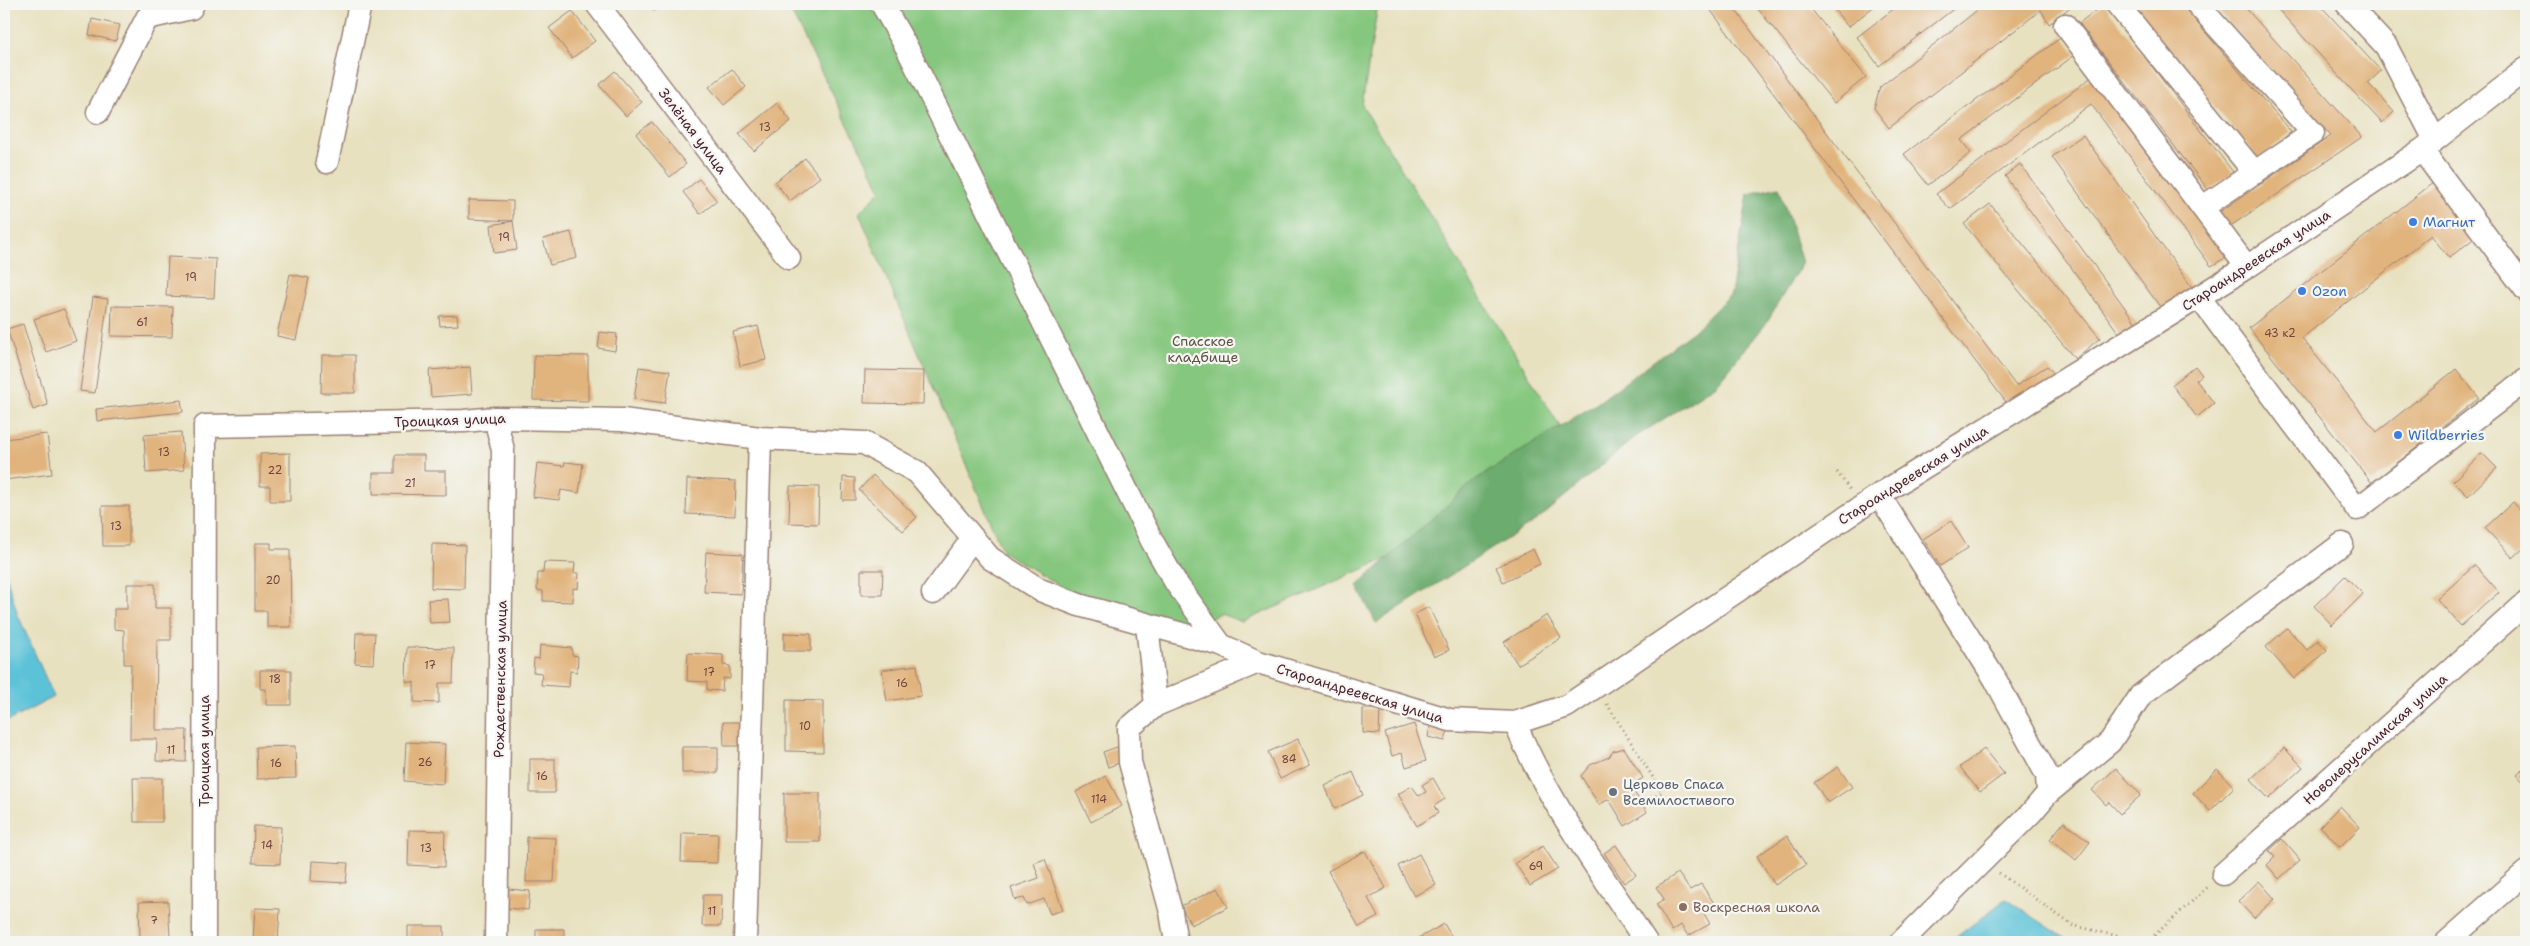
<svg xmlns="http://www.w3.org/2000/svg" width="2530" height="946" font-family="'Shantell Sans',sans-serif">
<rect width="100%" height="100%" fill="#f6f6f2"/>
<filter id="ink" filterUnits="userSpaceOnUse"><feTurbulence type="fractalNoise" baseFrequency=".02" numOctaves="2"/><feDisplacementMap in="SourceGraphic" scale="10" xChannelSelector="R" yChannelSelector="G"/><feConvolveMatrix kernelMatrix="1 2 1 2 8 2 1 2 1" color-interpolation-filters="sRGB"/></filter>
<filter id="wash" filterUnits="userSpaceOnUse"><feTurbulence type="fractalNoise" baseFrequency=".0096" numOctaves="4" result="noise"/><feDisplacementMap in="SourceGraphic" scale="20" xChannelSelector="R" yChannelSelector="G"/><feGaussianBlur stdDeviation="1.12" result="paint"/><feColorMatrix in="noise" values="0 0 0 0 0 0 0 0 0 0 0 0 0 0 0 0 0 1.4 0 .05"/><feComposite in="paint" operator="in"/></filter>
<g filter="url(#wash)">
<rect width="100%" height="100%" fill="#e8e1c0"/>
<path fill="#86c77f" stroke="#687355" d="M787 4H1378L1362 105 1561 428 1537 493 1242 622 1221 614 1193 626 1087 602 1003 552 859 213 881 190Z"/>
<path fill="#6cac6e" stroke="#5b664c" d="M1779 187 1802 263 1765 325 1715 386 1634 438 1538 519 1376 623 1357 586 1475 480 1596 404 1694 331 1731 294 1748 194Z"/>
<path fill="#5bc2d8" stroke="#527082" d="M4 568 17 613 54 697 4 723Z
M2006 899 2071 942H1950Z"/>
<g id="blocks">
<path fill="#e1b47d" d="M648 4H663L654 11Z
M1706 4H1731L2016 386 2047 366 2059 379 2012 410Z
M1754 4H1807L1866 77 1834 103Z
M1830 4H1877L1848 27Z
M1900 4H1960L1879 66 1857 37Z
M1985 4H2074L2049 24 2041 10 1889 128 1874 108 1880 87Z
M2104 4 2233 172 2209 191 2079 23Z
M2127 4H2181L2291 132 2259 159Z
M2212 4H2242L2362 137 2229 227 2218 213 2331 136Z
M2273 4H2319L2381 71 2368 83 2394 112 2382 123Z
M572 11 595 41 572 58 549 28Z
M92 19 120 25 116 41 89 35Z
M2063 36 2076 54 1961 140 1971 153 1928 185 1904 154Z
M732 69 746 87 724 105 709 87Z
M615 71 642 102 626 116 599 85Z
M2093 76 2229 256 2211 266 2091 104 1950 209 1936 194Z
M777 103 791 121 754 151 739 134Z
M652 122 686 164 670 177 636 134Z
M2083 135 2193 289 2163 311 2052 157Z
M805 158 820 177 790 201 775 182Z
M2020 164 2139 327 2123 339 2005 176Z
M699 179 717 201 700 214 683 192Z
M2434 182 2477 236 2449 258 2431 235 2302 338 2377 432 2456 369 2479 398 2372 483 2249 328Z
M469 200 513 201V221L469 219Z
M1990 204 2100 338 2075 359 1964 224Z
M513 221 517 250 494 253 491 225Z
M571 232 577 258 550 265 543 239Z
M168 257 216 259 214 298 166 296Z
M290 274 309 278 296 340 277 336Z
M93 297 108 299 95 393 80 391Z
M112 306 173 307 172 337 111 336Z
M64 309 76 341 46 352 34 319Z
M457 315 458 325 440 326 439 316Z
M23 324 48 405 33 410 7 329Z
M758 326 766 360 740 366 733 332Z
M600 332 617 334 615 351 598 348Z
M322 355H355V393H321Z
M534 355 588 356V401L533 400Z
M2195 366 2202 375 2196 380 2214 403 2197 417 2172 385Z
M470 367 472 394 431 397 429 370Z
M639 367 670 371 665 403 634 399Z
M865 370 924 371 923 404 864 403Z
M181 400 183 412 97 421 96 409Z
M181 432 184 470 146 473 144 435Z
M47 434 52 474 4 480V439Z
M290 453V501H270V486H260V454Z
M2482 453 2497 468 2468 496 2453 481Z
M395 455H424V471H446V495L373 494V473H395Z
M565 462 583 464 579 493 561 490 559 500 533 497 537 463 564 466Z
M873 475 917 517 903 531 859 490Z
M843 477 855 478V500H842Z
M687 479 736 481 735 516 686 514Z
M790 486 819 487 818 524 789 523Z
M2513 502 2526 516V546L2513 558 2485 528Z
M102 506H129V546H103Z
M1951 521 1968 548 1940 566 1923 539Z
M255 543H271V549H290L291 627H267V611H255Z
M432 544 465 545 464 589 431 588Z
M1533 549 1540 564 1503 582 1496 567Z
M706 552 743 554 741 594 704 592Z
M544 562 575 563 574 573H579L578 589 573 588V602L543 601V591L537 590 538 573H543Z
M2475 565 2499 592 2461 626 2437 599Z
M861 570H883L882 595H861Z
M2345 576 2363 594 2332 625 2314 606Z
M127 584H155V608H171V640H157L156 730H187L186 762 156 761 157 739H130L131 664H124V630L114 629V609H127Z
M448 599 450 622 430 623 428 600Z
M1429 607 1449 650 1434 657 1415 614Z
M1547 615 1561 638 1518 665 1504 642Z
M2287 628 2307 650 2318 640 2327 650 2294 679 2266 647Z
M356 633H375L373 664 355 663Z
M784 633 811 634V651H784Z
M540 645 572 648V655L578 656 577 672 570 671 569 687 541 685 542 673 533 672 534 658 539 659Z
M407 647 454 648 453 683H439V703L414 702V682H406Z
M688 653 723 655V665L730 666V679L723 678 722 691 707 690V682L687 681Z
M917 665 921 696 887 701 882 670Z
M260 670H291V705H266V689H260Z
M786 700 823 701V752L786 751Z
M1363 709H1380L1379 734 1363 733Z
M723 722H743V746H724Z
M1414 724 1426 761 1406 767 1402 753 1392 756 1385 733Z
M1430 726 1448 730 1445 741 1428 737Z
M1298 739 1310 765 1280 779 1268 752Z
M406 742 445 744 443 784 404 781Z
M295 746 296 778 257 779 256 747Z
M682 747H718V773H682Z
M1117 747 1122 762 1108 767 1103 752Z
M1624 748 1643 778 1630 786 1647 812 1625 826 1609 799 1599 805 1581 776 1590 765 1609 757 1613 751Z
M2284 748 2303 767 2269 799 2251 779Z
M1984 749 2004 774 1980 792 1960 767Z
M530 759H555V793H530Z
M2526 766V785L2517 775Z
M1838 767 1852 787 1828 803 1814 783Z
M2116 768 2141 795 2120 814 2109 802 2106 805 2092 790Z
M2217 769 2234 787 2210 811 2193 793Z
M1353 772 1363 795 1335 809 1325 786Z
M1106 776 1122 806 1091 822 1076 792Z
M133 778H162V822H134Z
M1433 778 1445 799 1434 806 1438 813 1417 826 1398 794 1412 786 1419 796 1426 792 1422 785Z
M784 793H820V842H784Z
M2340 806 2360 827 2340 847 2320 826Z
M2064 822 2090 842 2076 860 2050 839Z
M254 826 281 827 280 864 253 863Z
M409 830 445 831 444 867 408 865Z
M682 833 718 834 717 863 681 862Z
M1787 836 1806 865 1775 885 1757 856Z
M527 837 556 838 554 882H526Z
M2282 839 2300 860 2279 879 2267 865 2275 857 2269 851Z
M1616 845 1636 875 1624 883 1604 853Z
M1543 846 1558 869 1530 886 1515 863Z
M1365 851 1386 888 1368 898 1378 917 1359 927 1328 871Z
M1419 854 1436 885 1414 896 1398 866Z
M1045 859 1063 910 1050 914 1044 899 1027 905 1024 898 1015 900 1011 888 1039 878 1034 863Z
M312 861 348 863 346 883 311 881Z
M1678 873 1690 890 1701 884 1714 903 1702 910 1710 924 1688 936 1681 925 1672 931 1656 904 1664 899 1656 887Z
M2259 881 2275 899 2254 918 2238 901Z
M1218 888 1228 907 1191 925 1181 906Z
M509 889 530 891 528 910 507 908Z
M703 895H722L721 926H702Z
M168 901 170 937 140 938 139 902Z
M255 908 280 909 278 941 253 939Z
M1444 924 1455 942H1418L1417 939Z
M408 926H444V942H408Z
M536 929H564V942H536Z"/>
</g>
</g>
<g filter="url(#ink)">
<use href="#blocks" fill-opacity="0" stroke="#998076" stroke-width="1"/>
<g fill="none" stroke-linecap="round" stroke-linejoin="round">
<defs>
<path id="minor" d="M597 4 789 258
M882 4 907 48 1152 541 1176 583 1221 645
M2117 4 2255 173
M2197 4 2313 133 2203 207
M2347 4 2386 46 2435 140
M2065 25 2247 267
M98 112 147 18 191 8 193 4
M2422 150 2526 290
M327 162 360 4
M2199 297 2357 509 2526 380
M495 418 503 450 496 942
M1879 495 1995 679 2047 775 2048 793 2031 813 1901 942
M933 593 973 538
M1147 625 1156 705
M1515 723C1548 802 1600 871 1646 942
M2048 793 2110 742 2141 695 2342 544
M2223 874 2526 603
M204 942 205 426 464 421 495 418 622 420 760 438 864 443 917 472 990 558 1040 590 1079 605 1221 645 1258 662 1450 720 1515 723 1567 706 1879 495 2247 267 2422 150 2526 69
M745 942 760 438
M1176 942 1171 912 1130 762 1129 728 1156 705 1258 662
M2447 942 2526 872"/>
</defs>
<use href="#minor" stroke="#998076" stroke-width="25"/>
<path stroke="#998076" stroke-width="3" stroke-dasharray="1 4" stroke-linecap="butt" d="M1837 472 1850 490
M1607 704 1662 792 1642 805
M1999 873 2072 925 2142 942
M2147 942 2209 886"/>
<use href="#minor" stroke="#fff" stroke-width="22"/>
</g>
</g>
<g fill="#3f7fe0" stroke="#f6f6f2" stroke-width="2">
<circle cx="2413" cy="222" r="5"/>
<circle cx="2302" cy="291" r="5"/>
<circle cx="2398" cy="435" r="5"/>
</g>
<circle fill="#6b7280" stroke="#f6f6f2" stroke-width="2" cx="1613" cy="792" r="5"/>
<circle fill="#8d6e63" stroke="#f6f6f2" stroke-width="2" cx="1683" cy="907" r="5"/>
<g text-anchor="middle" stroke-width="4.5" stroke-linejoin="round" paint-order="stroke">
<g font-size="11" fill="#704440">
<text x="765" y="131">13</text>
<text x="504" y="241">19</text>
<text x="191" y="281">19</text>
<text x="142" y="326">61</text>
<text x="2280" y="337">43 к2</text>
<text x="164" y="456">13</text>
<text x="275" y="474">22</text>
<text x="410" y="487">21</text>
<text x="116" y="530">13</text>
<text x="273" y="584">20</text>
<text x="430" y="669">17</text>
<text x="709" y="676">17</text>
<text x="275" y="683">18</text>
<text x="902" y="687">16</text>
<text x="805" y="730">10</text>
<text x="171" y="754">11</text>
<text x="1289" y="763">84</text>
<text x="425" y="766">26</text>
<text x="276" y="767">16</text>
<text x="542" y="780">16</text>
<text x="1099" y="803">114</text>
<text x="267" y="849">14</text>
<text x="426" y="852">13</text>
<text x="1536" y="870">69</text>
<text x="712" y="915">11</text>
<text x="154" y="924">7</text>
</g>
<g font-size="14" fill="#4a1f2b" stroke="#f6f6f2">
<text transform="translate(693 131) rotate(53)" y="5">Зелёная улица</text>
<text transform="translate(2256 260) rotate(-33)" y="5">Староандреевская улица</text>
<text transform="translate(450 420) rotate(-2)" y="5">Троицкая улица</text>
<text transform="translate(1913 475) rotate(-32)" y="5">Староандреевская улица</text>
<text transform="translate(500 679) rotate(-89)" y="5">Рождественская улица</text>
<text transform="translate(1360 693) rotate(17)" y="5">Староандреевская улица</text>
<text transform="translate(2375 739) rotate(-42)" y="5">Новоиерусалимская улица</text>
<text transform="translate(204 751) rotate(-90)" y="5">Троицкая улица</text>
</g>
<g font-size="14" fill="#366cbe" stroke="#f6f6f2" text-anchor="start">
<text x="2423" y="227">Магнит</text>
<text x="2312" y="296">Ozon</text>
<text x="2408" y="440">Wildberries</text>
</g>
<g font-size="14" fill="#5c5144" stroke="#f6f6f2">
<text x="1203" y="346">Спасское<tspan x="1203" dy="16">кладбище</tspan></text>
</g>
<g font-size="14" fill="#5b616d" stroke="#f6f6f2" text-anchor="start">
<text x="1623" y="789">Церковь Спаса<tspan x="1623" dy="16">Всемилостивого</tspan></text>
</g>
<g font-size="14" fill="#785e54" stroke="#f6f6f2" text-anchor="start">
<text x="1693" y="912">Воскресная школа</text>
</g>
</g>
<rect width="2530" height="946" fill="none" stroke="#f6f6f2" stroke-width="20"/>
</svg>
